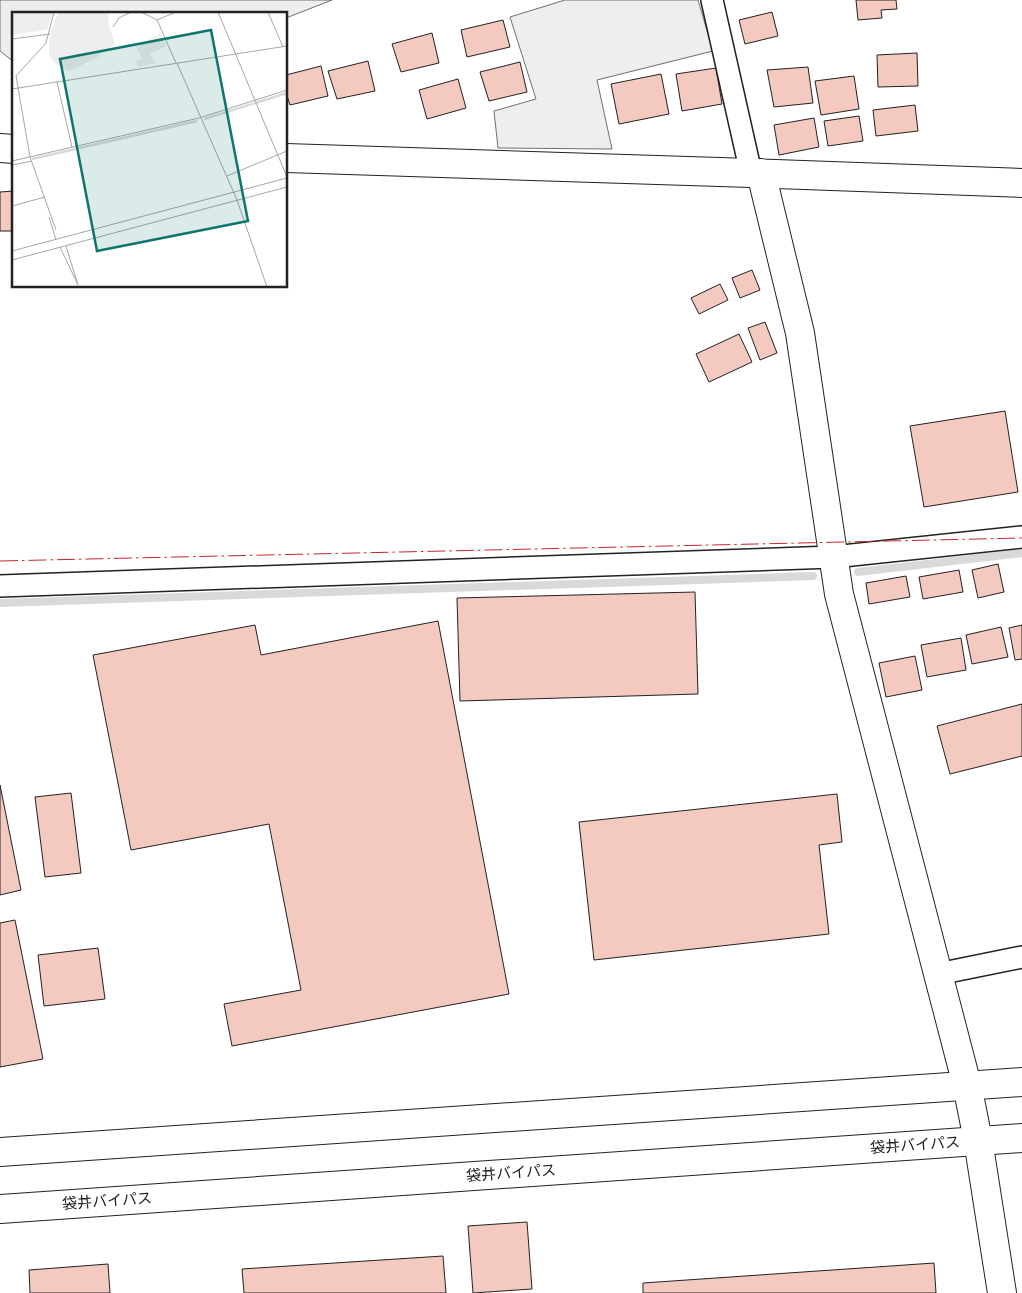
<svg xmlns="http://www.w3.org/2000/svg" width="1022" height="1293" font-family="'Titillium Web','Noto Sans JP',sans-serif">
<rect width="100%" height="100%" fill="#fff"/>
<path fill="#eee" stroke="#6f6f6f" d="M0 0H332L286 18V14H14V62L0 51Z
M565 0H698L713 51 597 80 612 149 498 148 494 111 536 99 510 17Z"/>
<g fill="none" stroke-linecap="round" stroke-linejoin="round">
<path stroke="#d9d9d9" stroke-width="8" d="M858 572 1022 553
M0 603 813 576"/>
</g>
<path fill="#f3c9c0" stroke="#222" d="M856 0H896L897 9 881 10 882 18 858 20Z
M772 12 778 36 745 44 739 20Z
M503 20 510 47 467 57 461 30Z
M432 33 439 63 401 72 392 44Z
M917 53 918 86 878 87 877 55Z
M368 61 375 91 337 99 328 71Z
M520 62 527 92 489 101 480 72Z
M321 66 328 96 290 105 286 93V75Z
M808 67 813 103 774 107 767 70Z
M716 68 722 104 682 111 676 74Z
M661 74 669 114 619 124 611 84Z
M854 76 859 109 821 115 815 81Z
M458 79 466 108 427 119 419 90Z
M915 105 918 131 876 136 873 110Z
M859 116 863 141 828 146 824 121Z
M814 118 819 147 779 155 774 125Z
M14 191V231H0V192Z
M752 270 760 290 740 298 732 278Z
M720 284 728 300 699 314 691 298Z
M765 322 777 353 760 360 748 328Z
M739 334 752 362 709 382 696 354Z
M1005 411 1018 492 924 507 910 426Z
M998 564 1004 592 978 598 972 570Z
M959 570 963 592 923 599 919 577Z
M906 576 910 597 869 604 866 583Z
M695 592 698 694 460 701 457 598Z
M438 621 509 994 232 1046 224 1004 301 990 269 824 131 850 93 655 255 625 261 655Z
M1022 625V659L1015 660 1009 628Z
M1001 627 1008 657 972 664 966 635Z
M961 638 966 670 927 677 921 645Z
M915 656 922 690 886 697 879 663Z
M1022 704V756L950 774 937 726Z
M0 785 21 890 0 895Z
M71 793 81 873 45 877 35 797Z
M837 794 842 842 819 845 829 934 594 960 579 822Z
M15 920 43 1059 0 1067V923Z
M98 948 105 999 44 1006 38 955Z
M527 1222 532 1289 473 1293 468 1226Z
M443 1256 446 1293H244L242 1269Z
M934 1263 936 1293H643V1283Z
M108 1264 110 1293H30L29 1270Z"/>
<g fill="none" stroke-linecap="round" stroke-linejoin="round">
<defs>
<path id="minor" d="M712 0 751 173
M0 586 833 557 1022 537
M938 974 1022 957"/>
<path id="tertiary" d="M0 148 14 149
M286 158 751 173 1022 183
M761 173 800 333 839 594 967 1085 978 1140 1002 1293"/>
<path id="trunk" d="M0 1152 1022 1082
M0 1209 1022 1138"/>
</defs>
<use href="#minor" stroke="#222" stroke-width="24"/>
<use href="#tertiary" stroke="#222" stroke-width="30"/>
<use href="#trunk" stroke="#222" stroke-width="30"/>
<use href="#minor" stroke="#fff" stroke-width="21"/>
<use href="#tertiary" stroke="#fff" stroke-width="28"/>
<use href="#trunk" stroke="#fff" stroke-width="28"/>
<path stroke="#c62828" stroke-width="1" stroke-dasharray="18 4 2.5 4" stroke-linecap="butt" d="M0 561 1022 538"/>
</g>
<g text-anchor="middle" stroke-width="4" stroke-linejoin="round" paint-order="stroke">
<g font-size="15" fill="#222" stroke="#fff">
<text transform="translate(915 1145) rotate(-4)" y="5">袋井バイパス</text>
<text transform="translate(511 1173) rotate(-4)" y="5">袋井バイパス</text>
<text transform="translate(107 1201) rotate(-4)" y="5">袋井バイパス</text>
</g>
</g>
<g transform="translate(12 12)">
<rect width="275" height="275" fill="#fff"/>
<path d="M0 0H41L35 18 0 23ZM46 0H97L96 10 103 32 84 46 57 59 45 53 37 44V27ZM148 22 155 34 138 42 143 51 126 55 124 49 130 46 124 35Z" fill="#eee"/>
<path fill="none" stroke="#d9d9d9" stroke-width="2.5" d="M192 107 275 81M20 147 185 109"/>
<path fill="none" stroke="#a7a7a7" stroke-width="1" d="M42 0 34 31 4 64 18 145 44 218M129 0 145 8M206 0 275 165M256 0 271 35M101 15 107 6 119 0M0 27 38 22M164 51 145 8 164 0M165 51 225 188 255 275M45 70 60 135M0 77 275 34M0 149 187 106 275 78M0 153 20 149M215 164 275 139M0 194 33 185M37 205 44 228M54 234 66 273M48 235 66 273M0 239 275 166M0 248 275 175"/>
<path fill="#0f766e" fill-opacity="0.15" stroke="#0f766e" stroke-width="2.5" d="M199 18 236 209 85 239 48 47Z"/>
<rect width="275" height="275" fill="none" stroke="#222" stroke-width="2.5"/>
</g>
</svg>
